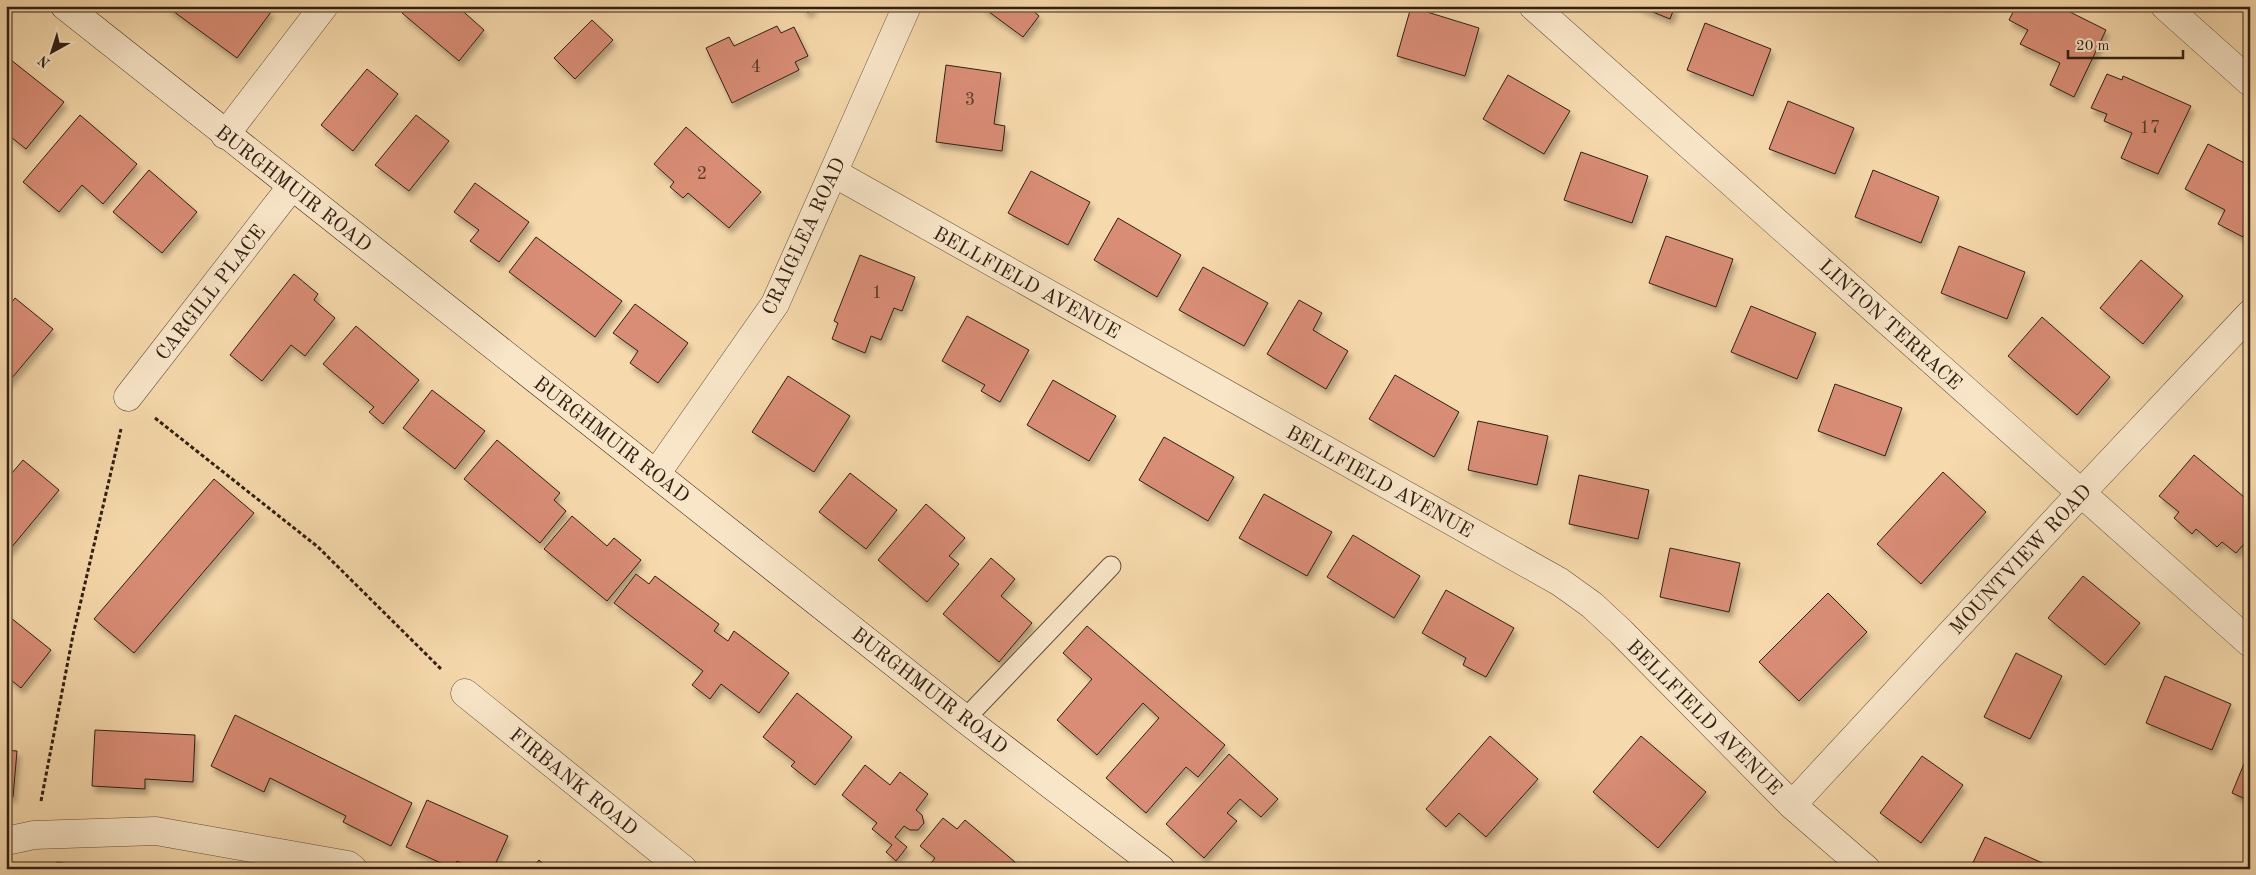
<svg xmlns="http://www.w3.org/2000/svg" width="2256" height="875" font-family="'Old Standard TT',serif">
<defs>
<filter id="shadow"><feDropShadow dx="3" dy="5.5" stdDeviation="2.5" flood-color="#0004"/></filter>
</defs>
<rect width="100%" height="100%" fill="#f6d9ac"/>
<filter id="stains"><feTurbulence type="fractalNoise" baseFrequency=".004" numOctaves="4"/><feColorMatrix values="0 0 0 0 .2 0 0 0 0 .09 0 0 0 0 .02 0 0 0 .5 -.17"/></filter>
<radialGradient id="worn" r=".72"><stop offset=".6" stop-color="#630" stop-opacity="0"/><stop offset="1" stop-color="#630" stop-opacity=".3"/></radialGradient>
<path fill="#d98d76" stroke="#301f12" filter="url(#shadow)" d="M166 6H263L271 12 237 58Z
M408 6H457L484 30 459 61 402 13Z
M802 6H815L808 13Z
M981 6H1035L1032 10 1039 16 1023 37Z
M1638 6H1675L1670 19Z
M2016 6H2058L2106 30 2074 97 2050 85 2060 63 2020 44 2028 30 2009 20Z
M1411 7 1479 28 1465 76 1397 56Z
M592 20 613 40 575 79 554 58Z
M1705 23 1771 49 1753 96 1687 70Z
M777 26 781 33 794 27 808 56 795 62 799 70 732 103 706 48 729 37 734 46Z
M11 60 64 102 26 149 6 133V66Z
M946 65 1001 73 994 124 1005 126 1002 151 936 142Z
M367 69 398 94 353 151 321 125Z
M2107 74 2122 80 2123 76 2191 106 2158 174 2121 158 2132 133 2104 121 2107 114 2091 108Z
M1508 75 1570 111 1544 154 1483 119Z
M1788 101 1854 128 1835 174 1769 149Z
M80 115 137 164 103 204 82 185 59 212 23 182Z
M416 115 449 141 409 191 375 165Z
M686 127 761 192 729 228 688 193 683 198 670 187 674 182 654 164Z
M2208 144 2250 166V225L2243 237 2218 224 2225 210 2185 189Z
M1581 152 1648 176 1632 223 1564 200Z
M149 170 197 212 162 253 113 212Z
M1873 170 1939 197 1921 243 1855 217Z
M1031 171 1090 202 1068 245 1008 213Z
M475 183 529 222 499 262 470 241 479 230 454 212Z
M1118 218 1181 255 1157 297 1094 260Z
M1666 236 1733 259 1716 307 1649 283Z
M536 237 622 301 595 337 509 272Z
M1959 246 2025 272 2007 319 1941 293Z
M860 255 915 277 902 311 894 308 881 340 871 336 865 353 832 339 838 323 834 321Z
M2141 260 2183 296 2143 344 2100 308Z
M1203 267 1268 303 1244 346 1179 310Z
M294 274 318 294 314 300 335 318 305 356 291 345 262 381 230 355Z
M15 298 53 329 6 385V309Z
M1299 300 1322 313 1313 330 1348 351 1326 389 1267 354Z
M635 304 688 343 658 383 630 363 638 351 613 333Z
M1751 306 1816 333 1797 379 1731 352Z
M967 316 1029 350 1000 402 981 391 985 385 942 361Z
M2042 317 2110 377 2077 415 2008 356Z
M356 326 419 380 383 424 369 412 374 407 323 364Z
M1395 375 1459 412 1434 457 1369 419Z
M788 376 850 416 814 472 752 432Z
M1053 380 1116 416 1089 461 1027 425Z
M1835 384 1902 408 1885 456 1818 431Z
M432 390 485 431 455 469 403 428Z
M1478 421 1548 436 1537 485 1468 470Z
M1164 437 1234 477 1208 521 1139 480Z
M497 440 560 493 554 500 566 511 540 543 464 479Z
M2194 455 2250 502V537L2236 553 2222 542 2217 547 2196 529 2192 534 2174 518 2179 512 2159 496Z
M23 460 59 490 6 554V480Z
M1943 472 1986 512 1921 584 1877 544Z
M850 473 897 510 866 549 819 512Z
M1579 475 1649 490 1638 539 1569 524Z
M214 479 254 513 134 653 94 619Z
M1264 494 1332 532 1307 576 1239 538Z
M926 504 965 538 949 556 959 564 927 602 878 560Z
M572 516 607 546 614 538 641 560 607 601 544 549Z
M1353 535 1420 576 1394 618 1327 577Z
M1670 548 1740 563 1729 612 1660 597Z
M991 558 1015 579 1001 596 1032 623 999 662 943 614Z
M636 574 649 584 655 576 719 624 714 631 728 641 734 631 789 673 759 713 721 684 710 699 692 685 703 671 614 603Z
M2083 576 2140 623 2105 665 2048 618Z
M1446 590 1514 628 1486 677 1463 665 1466 658 1422 633Z
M1828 593 1867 632 1799 701 1759 662Z
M6 614 51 650 21 688 6 676Z
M1087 626 1225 745 1198 777 1186 767 1146 813 1106 778 1159 718 1143 703 1097 755 1057 720 1092 679 1063 653Z
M2016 653 2062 676 2030 739 1984 717Z
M2165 676 2231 704 2212 750 2146 723Z
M797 693 852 737 815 785 791 766 795 762 763 737Z
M235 715 412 803 391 846 343 822 346 816 270 778 264 792 211 766Z
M95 730 195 735 193 782 145 779V789L92 786Z
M1490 736 1538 779 1486 837 1459 813 1446 827 1426 809Z
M1641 736 1706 792 1658 848 1593 792Z
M2250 749V801L2232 793Z
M6 750 17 751 13 797 6 796Z
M1229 754 1278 799 1261 817 1240 799 1227 813 1237 821 1204 858 1166 824Z
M1922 756 1963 785 1921 843 1880 813Z
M865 765 890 785 900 772 928 794 916 810 922 815 924 823 918 830H910L904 826 895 837 907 847 896 861 886 852 892 845 872 829 877 823 842 795Z
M427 800 508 836 493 869H473L457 861 454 869 406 847Z
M943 818 957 829 965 820 1015 862 1009 869H931L928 867 935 858 920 846Z
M1985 837 2049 866 2048 869H1970Z
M539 860 549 869H532Z
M57 862 98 869H56Z
M1365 863 1371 869H1360Z"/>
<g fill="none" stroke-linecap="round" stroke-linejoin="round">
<defs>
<path id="lane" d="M965 719 1111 566"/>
<path id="street" d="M1533 6 2250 643
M2165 6 2250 82
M225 135 324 6
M834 173 1560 582 1592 605 1621 632 1792 805 1866 869
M128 397 292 186
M656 474 775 304 907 6
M465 693 683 869
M1792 805 2081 493 2250 314
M6 841 34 835 156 831 348 865 353 869"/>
<path id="secondary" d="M65 6 965 719 1161 869"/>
</defs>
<use href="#lane" stroke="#624e38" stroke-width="21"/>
<use href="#street" stroke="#624e38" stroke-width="29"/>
<use href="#secondary" stroke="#301f12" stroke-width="29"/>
<path stroke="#301f12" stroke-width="3" stroke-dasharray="4 2.5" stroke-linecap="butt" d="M155 418 318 547 441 669
M41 801 73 635 121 429"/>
<use href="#lane" stroke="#f9e6c9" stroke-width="19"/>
<use href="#street" stroke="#f9e6c9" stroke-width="28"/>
<use href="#secondary" stroke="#f9e6c9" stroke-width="28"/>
</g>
<g text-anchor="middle" stroke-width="4" stroke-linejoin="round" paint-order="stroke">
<g font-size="18" fill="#5a3a2b">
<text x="756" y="72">4</text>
<text x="970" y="105">3</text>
<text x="2150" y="133">17</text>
<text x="702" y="179">2</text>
<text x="877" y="298">1</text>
</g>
<g font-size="20" fill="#301f12" stroke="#f9e6c9">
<text transform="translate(294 188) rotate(38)" y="7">BURGHMUIR ROAD</text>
<text transform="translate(803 236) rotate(-65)" y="7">CRAIGLEA ROAD</text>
<text transform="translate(1027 282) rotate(29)" y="7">BELLFIELD AVENUE</text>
<text transform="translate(210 292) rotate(-52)" y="7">CARGILL PLACE</text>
<text transform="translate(1891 324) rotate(42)" y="7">LINTON TERRACE</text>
<text transform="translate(612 439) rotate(38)" y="7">BURGHMUIR ROAD</text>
<text transform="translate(1380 481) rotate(29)" y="7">BELLFIELD AVENUE</text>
<text transform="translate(2020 559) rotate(-47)" y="7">MOUNTVIEW ROAD</text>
<text transform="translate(930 690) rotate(38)" y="7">BURGHMUIR ROAD</text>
<text transform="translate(1705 717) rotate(45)" y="7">BELLFIELD AVENUE</text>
<text transform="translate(574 781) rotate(39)" y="7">FIRBANK ROAD</text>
</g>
</g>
<rect width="2256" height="875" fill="none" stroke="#f6d9ac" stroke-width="25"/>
<rect x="8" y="8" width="2241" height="860" fill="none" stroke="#301f12" stroke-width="2.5"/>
<rect x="12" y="12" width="2231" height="850" fill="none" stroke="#301f12"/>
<g transform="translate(52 52) rotate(219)" stroke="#f9e6c9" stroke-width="4" paint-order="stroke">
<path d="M0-4L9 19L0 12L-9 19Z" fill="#301f12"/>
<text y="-8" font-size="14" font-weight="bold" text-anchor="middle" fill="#301f12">N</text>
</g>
<path d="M2068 50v8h115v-8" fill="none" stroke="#301f12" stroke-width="2.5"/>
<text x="2076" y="50" font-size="15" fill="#301f12" stroke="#f9e6c9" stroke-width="4" paint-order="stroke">20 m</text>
<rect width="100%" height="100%" filter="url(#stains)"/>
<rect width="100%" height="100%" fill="url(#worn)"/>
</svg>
